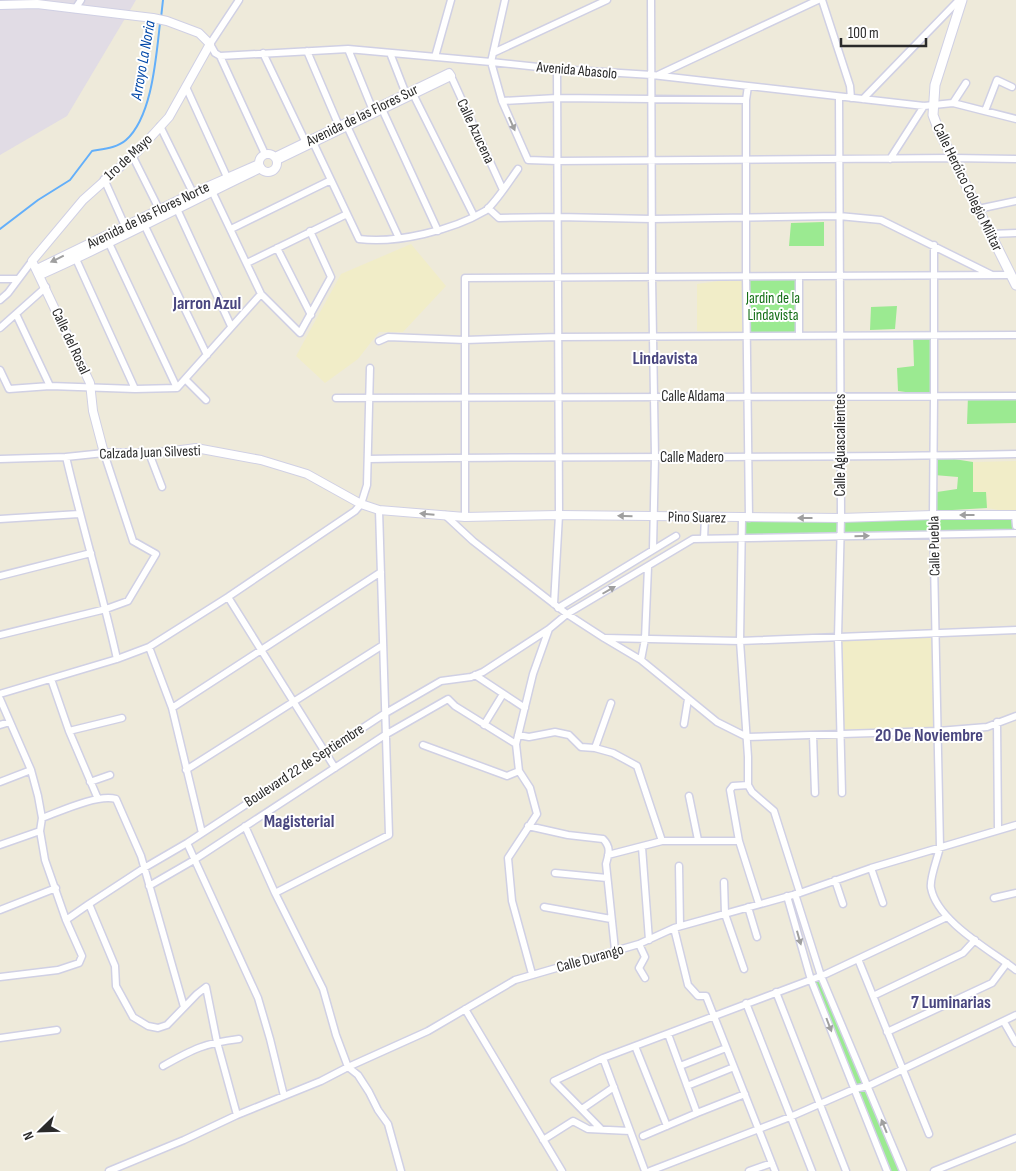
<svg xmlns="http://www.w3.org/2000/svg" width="1016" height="1171" font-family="'Sofia Sans Condensed',sans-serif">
<rect width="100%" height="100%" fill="#eeeada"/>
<path fill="#e1dce5" d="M0 0H136L67 116 0 155Z"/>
<path fill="#f1edc8" d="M411 244 446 286 403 332H379L358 359 325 383 296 356 341 274Z
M747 277 748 336 697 331V284Z
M1016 461V513L987 508 986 493 973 492V462Z
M936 633 938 731 842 734 838 637Z"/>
<path fill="#9bea91" d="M824 222V246H789L791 223Z
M747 277H799V336H748Z
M897 306 895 329 870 330 871 307Z
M934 335 935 396 898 391 897 368 914 366 913 336Z
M968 396H1016V423L967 424Z
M935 456 973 462V492H986L987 508 935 511 937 492 957 489 958 477 934 475Z
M1016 515V533L742 538V518Z
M821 976 903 1171H887L811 980Z"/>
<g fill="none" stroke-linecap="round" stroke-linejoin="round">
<path stroke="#63affa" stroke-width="2" d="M161 18 163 0
M0 229 38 200 70 180 92 151C103 149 117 148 126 140 152 117 156 58 160 23"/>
<defs>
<path id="minor" d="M239 0 210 44 215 53 220 56 265 154
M505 0 491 62 502 101 528 160 557 161 952 158 1016 159
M651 0 652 277 655 457 653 549
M822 0 850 86 851 98
M75 9 81 0
M348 49 374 113
M307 51 339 126
M263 53 307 145
M390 53 406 94
M493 53 607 0
M220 56 348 49 491 62 557 69 652 75 924 106 953 103 1016 119
M435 57 451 0
M658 75 818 0
M451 76 503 190
M748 86 746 100V276L749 518
M186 87 227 177
M413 94 474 216
M839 97 841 518 838 637 842 793
M863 99 959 0
M502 101 557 98 746 100
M953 103 966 83
M382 109 438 231
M985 111 997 80 1012 87
M160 126 193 193
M347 126 399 238
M312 140 359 239C396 244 453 230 485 211 495 204 510 180 518 169
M132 155 159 209
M890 159 924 106
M104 179 125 226
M211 189 261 294 300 333 331 277 310 231
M488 208 499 218 558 217 652 219 839 216 881 220 992 275
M177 209 231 326
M978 209 1016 201
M141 218 207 355
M231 229 331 180
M990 234 1016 233
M107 239 177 388
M934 245V397L933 515 940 847C938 857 929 879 931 888 937 921 990 950 1016 970
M277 248 311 315
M76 259 135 389
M247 263 347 214
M799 277V336
M0 279H18
M0 300 8 293 32 261
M16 314 50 386
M0 328 46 287
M379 341 388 337 465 340 558 337 1016 335
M0 370 9 389 50 386 135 389 177 388 261 294
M185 379 206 400
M336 398 1016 396
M149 453 162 487
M66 457C82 525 102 591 117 659
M0 459 66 457 104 453 133 541 156 554 128 601 106 609 0 635
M369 459C584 455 800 459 1016 454
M445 515 473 541 567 614 604 638 641 660 717 722 747 737 938 731 987 727 1016 716
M1015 515 1016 526
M465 517V278L1011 275
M742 518 740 641 748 757V785
M0 519 79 514
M704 539 705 517
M0 576 91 553
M228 597 335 768
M554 604 559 515 557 69
M558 608 676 536
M605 638 740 641 1016 630
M149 647 172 708 202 833
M641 660 645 639 648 567
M475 675 525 708
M51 679 69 731 98 799
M0 694 117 659 149 647 228 597 355 511 361 504 367 485 370 368
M0 699 31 770 38 796 42 818 40 831 45 860 66 920 82 956 79 963 58 970 0 977
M172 708 381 572
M997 722 998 830
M684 724 688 699
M0 725 10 722
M484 725 503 694
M69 731 122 718
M518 735 529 737 555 732 569 735 581 747 595 748 613 753 637 766 662 841
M813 735 815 793
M423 745 507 776 519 771
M595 748 611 703
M186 770 383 645
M0 782 31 770
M90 782 110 775
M748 785 733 786 730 790 739 841 759 904
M748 785 752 792 774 811 800 893
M689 796 698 840
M42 818C61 811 97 794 116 799L141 856 184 1007
M245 826 275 893 323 989 336 1035 348 1067 358 1075 369 1092 378 1110 388 1124 401 1171
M528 826 568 835 603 839C611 847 609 853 606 864L615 950
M187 843 258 998 270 1039 284 1096
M0 845 40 831
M642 847 649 940
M608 855 662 841H739
M679 866 680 926
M871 868 883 903
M555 873 607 878
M835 880 843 904
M724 882 725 914 744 969
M149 886 194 860 385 735 448 699 455 706 516 744
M275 893 389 835 379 510
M795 894 821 976 903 1171
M787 896 811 980 887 1171
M994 898 1016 893
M89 904 115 966 116 986 133 1017 148 1026 158 1028 167 1025 197 994 206 987 217 1042 237 1115
M544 907 611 919
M748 907 757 937
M0 910 56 888
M66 920 89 904 144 868 187 843 384 714 441 681 471 677 483 672 549 629
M674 928 688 985 698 996H706L775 1171
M639 944 645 957 639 968 645 978
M858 959 929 1134
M532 974 512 901 508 858 537 814 530 788 519 771 516 744 533 674 549 629 567 614 693 539 1016 533
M776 992 846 1171
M873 996 963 953 975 940
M746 1003 812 1171
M465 1009 562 1171
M1004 1022 1016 1043
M887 1032 992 983 1007 963
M668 1034 697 1113
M0 1038 57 1030
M635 1046 667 1126
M603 1058 645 1171
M163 1066C193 1049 205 1043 239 1039
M680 1066 726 1048
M687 1086 734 1067
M582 1109 614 1087
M601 1129 554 1081 603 1058 826 974 947 917
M643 1136 697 1113 745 1094
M543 1140 573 1121 588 1129 630 1131
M109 1171 184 1140 237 1115 321 1081 348 1067 428 1031 515 980 639 944 674 928 800 893 871 868 1016 825
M650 1171 790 1117 854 1089 868 1086 1016 1015
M749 1171 772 1163
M934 1171 1016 1138"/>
<path id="tertiary" d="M0 5 37 4 153 18 167 21 199 33 210 44 169 117 139 150 83 200 32 261 90 383 93 411 104 453H158L196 448 261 460 307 474 361 504 379 510 465 517 559 515 841 518 933 515H1016
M259 163a9 9 0 1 1 18 0a9 9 0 1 1-18 0Z
M275 157 449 73 451 76 277 160
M37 269 193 193 259 164
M40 275C115 242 187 203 261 168"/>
<path id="secondary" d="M962 0 935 85 933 115 939 131 1016 285"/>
</defs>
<use href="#minor" stroke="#d0d0e4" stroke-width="9"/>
<use href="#tertiary" stroke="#d0d0e4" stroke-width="10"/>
<use href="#secondary" stroke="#d0d0e4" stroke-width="11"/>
<use href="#minor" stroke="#fff" stroke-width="6"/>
<use href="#tertiary" stroke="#fff" stroke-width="8"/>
<use href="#secondary" stroke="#fff" stroke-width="9"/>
</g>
<defs><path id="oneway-solid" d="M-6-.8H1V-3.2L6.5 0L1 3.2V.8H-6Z" transform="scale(1.25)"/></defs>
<g fill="#9f9f9f">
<use href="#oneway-solid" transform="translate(512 124) rotate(66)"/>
<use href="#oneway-solid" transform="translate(57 259) rotate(154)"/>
<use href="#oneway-solid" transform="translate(427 514) rotate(-175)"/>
<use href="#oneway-solid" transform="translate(967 515) rotate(-180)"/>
<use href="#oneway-solid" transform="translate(625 516) rotate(-179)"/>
<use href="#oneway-solid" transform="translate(805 518) rotate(180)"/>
<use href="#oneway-solid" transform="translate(862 536) rotate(-1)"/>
<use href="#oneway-solid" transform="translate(609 590) rotate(-30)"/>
<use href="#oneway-solid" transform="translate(799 938) rotate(74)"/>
<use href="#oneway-solid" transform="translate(829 1025) rotate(69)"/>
<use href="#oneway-solid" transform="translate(884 1126) rotate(-112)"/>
</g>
<g text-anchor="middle" stroke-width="4" stroke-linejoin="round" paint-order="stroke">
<g font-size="15" fill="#2a2a2a" stroke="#fff">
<text transform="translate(577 70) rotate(5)" y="5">Avenida Abasolo</text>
<text transform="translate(362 115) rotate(-26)" y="5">Avenida de las Flores Sur</text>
<text transform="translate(476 131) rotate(65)" y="5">Calle Azucena</text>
<text transform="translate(128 157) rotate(-43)" y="5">1ro de Mayo</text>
<text transform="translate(968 187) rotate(64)" y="5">Calle Heróico Colegio Militar</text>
<text transform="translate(148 215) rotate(-26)" y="5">Avenida de las Flores Norte</text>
<text transform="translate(71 341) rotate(65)" y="5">Calle del Rosal</text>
<text x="693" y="401">Calle Aldama</text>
<text transform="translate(840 445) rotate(-90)" y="5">Calle Aguascalientes</text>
<text transform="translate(150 452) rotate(-2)" y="5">Calzada Juan Silvesti</text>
<text x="692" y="462">Calle Madero</text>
<text transform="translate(697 517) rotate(1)" y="5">Pino Suarez</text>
<text transform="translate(934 546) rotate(-91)" y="5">Calle Puebla</text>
<text transform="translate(304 765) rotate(-33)" y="5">Boulevard 22 de Septiembre</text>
<text transform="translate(590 958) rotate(-16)" y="5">Calle Durango</text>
</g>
<g font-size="15" fill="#136e15" stroke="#fff">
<text x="773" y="303">Jardin de la<tspan x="773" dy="17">Lindavista</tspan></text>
</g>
<g font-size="16" font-style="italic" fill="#0147a7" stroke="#fff">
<text transform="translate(142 60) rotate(-80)" y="6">Arroyo La Noria</text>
</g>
<g font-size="18" font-weight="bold" fill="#49467f" stroke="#fff">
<text x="207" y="309">Jarron Azul</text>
<text x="665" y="364">Lindavista</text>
<text x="929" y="741">20 De Noviembre</text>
<text x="299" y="827">Magisterial</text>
<text x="951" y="1008">7 Luminarias</text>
</g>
</g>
<g transform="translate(40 1131) rotate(247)" stroke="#ffffff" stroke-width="4" paint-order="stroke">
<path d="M0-4L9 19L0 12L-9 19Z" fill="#2a2a2a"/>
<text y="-8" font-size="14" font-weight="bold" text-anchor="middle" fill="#2a2a2a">N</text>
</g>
<path d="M841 38v8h85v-8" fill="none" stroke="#2a2a2a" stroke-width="2.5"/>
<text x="848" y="38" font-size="15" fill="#2a2a2a" stroke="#ffffff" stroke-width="4" paint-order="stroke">100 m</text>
</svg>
